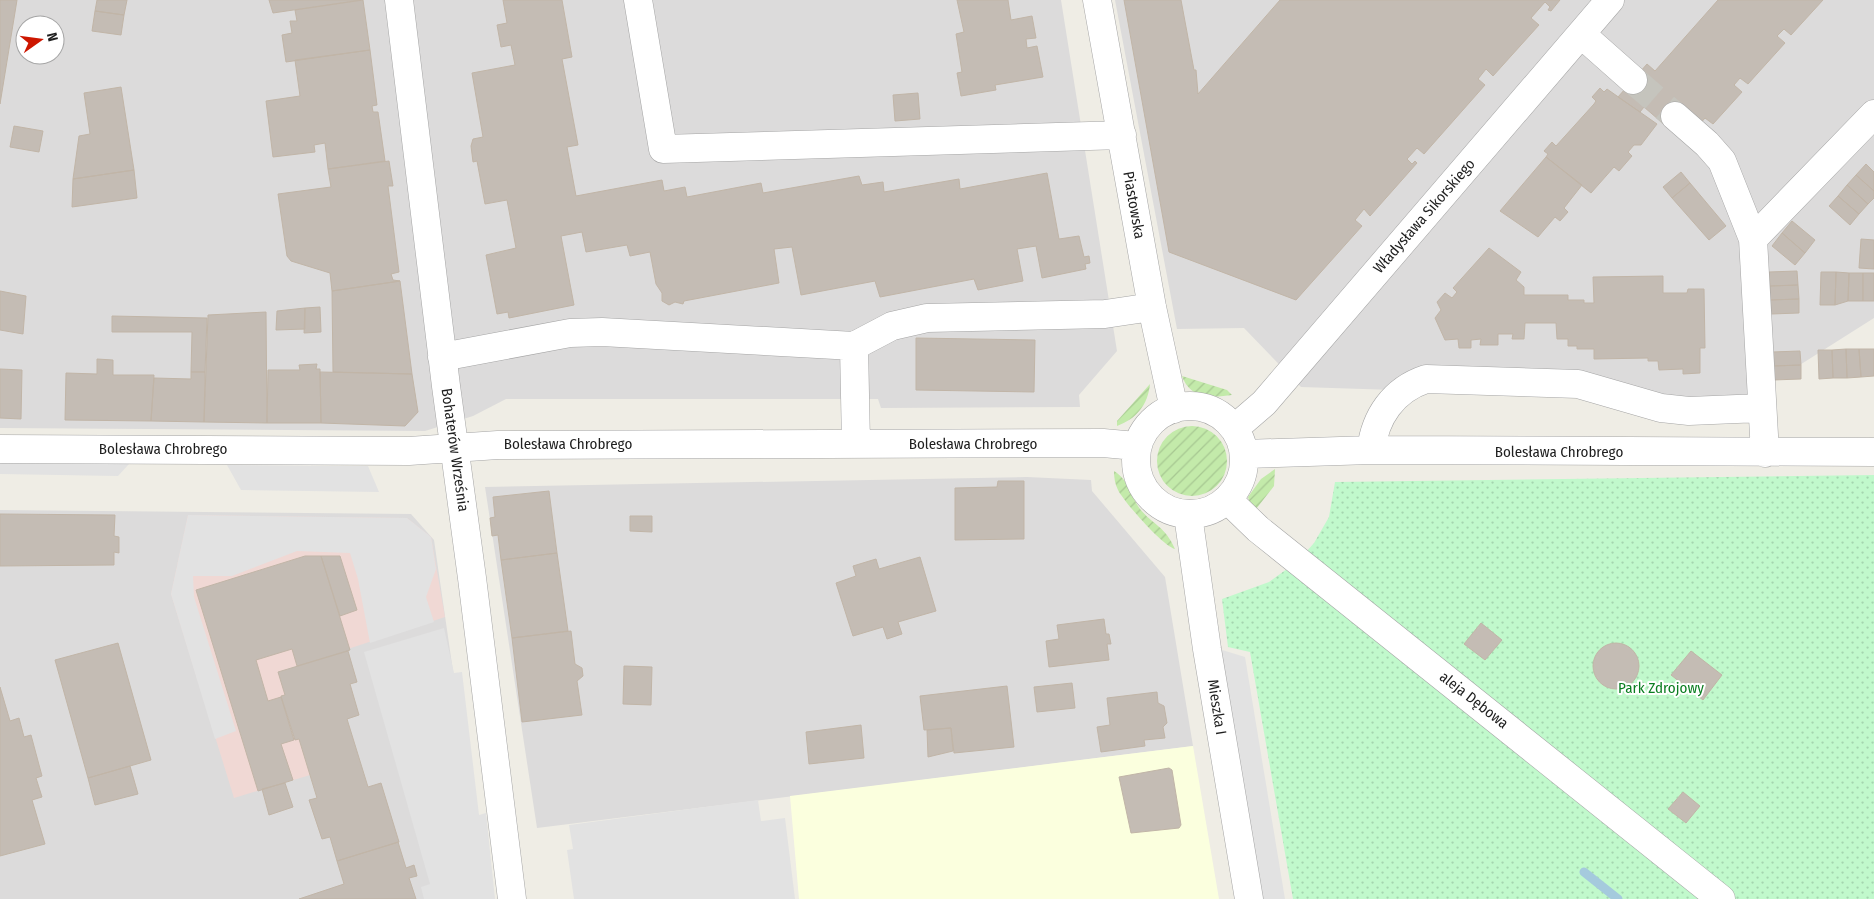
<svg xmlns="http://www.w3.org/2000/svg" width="1874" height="899" font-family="'Fira Sans Condensed',sans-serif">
<defs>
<pattern id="park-dots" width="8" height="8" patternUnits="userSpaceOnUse" patternTransform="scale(1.25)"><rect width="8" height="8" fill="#c1f9cc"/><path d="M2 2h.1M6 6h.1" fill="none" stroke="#a5d5af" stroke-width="1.8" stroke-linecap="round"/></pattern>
<pattern id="garden-furrows" width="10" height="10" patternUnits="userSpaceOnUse" patternTransform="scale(1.25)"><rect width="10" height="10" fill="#c3eaaa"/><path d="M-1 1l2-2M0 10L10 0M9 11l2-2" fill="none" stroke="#a7c892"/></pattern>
</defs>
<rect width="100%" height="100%" fill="#efede5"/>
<path fill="#dcdbdb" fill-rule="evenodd" d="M0 0H1061L1117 351 1079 395 1080 407 881 408 878 399H506L473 416 425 431 0 428ZM25 25H55V55H25Z
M1115 0H1874V318L1743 401 1301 387 1244 328 1177 329Z
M1027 477 1091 480 1092 491 1165 577 1193 746 537 828 485 487Z
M0 510 411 514 434 540 486 899H0Z"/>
<path fill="#f0d8d4" d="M188 515 407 518 431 537 445 617 278 672 285 695 281 696 294 739H299L310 775 234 798 171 594Z"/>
<path fill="#fbffde" d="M1193 746 1219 899H799L790 796Z"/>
<path fill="url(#park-dots)" d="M1874 475V899H1293L1250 652 1228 647 1222 599 1269 582 1298 561 1314 543 1329 517 1335 482Z"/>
<path fill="url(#garden-furrows)" d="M1182 376 1227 390 1232 395C1212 398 1190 399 1182 376Z
M1150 384C1148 405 1136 419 1117 426V421Z
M1157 461a35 35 0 1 1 70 0a35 35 0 1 1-70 0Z
M1275 469 1274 486 1253 513 1248 497 1261 479Z
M1114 471C1129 480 1130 495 1140 509 1153 525 1165 526 1175 549 1163 546 1124 502 1118 490 1115 484 1114 478 1114 471Z"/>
<path fill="#e2e2e2" d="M0 463 129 464 118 476 0 474Z
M227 465 368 466 379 492 241 490Z
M188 515 407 518 431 537 436 569 426 597 434 622 370 643 358 579 350 553 297 551 232 576H193L194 597 236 731 215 739 171 594Z
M444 628 454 673 462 672 479 815 486 813 495 899H424L421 887 430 884 364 652Z
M1219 649 1245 657 1285 899H1262Z
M758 800 761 821 785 818 795 899H574L567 850 573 849 569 825Z"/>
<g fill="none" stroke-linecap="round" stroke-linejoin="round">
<path stroke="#a5cadd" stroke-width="9" d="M1584 872 1618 899"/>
</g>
<path fill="#c4bcb4" stroke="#c1b5a7" d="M0 0H17L0 104Z
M97 0H127L124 15 95 11Z
M269 0H361L273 13Z
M363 0 370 50 286 62 282 35 292 33 290 21H297L295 10Z
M503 0H562L572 57 562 59 578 145 567 147 576 196 662 180 664 191 685 187 687 197 761 183 763 193 859 176 862 185 883 182 884 192 959 179 960 189 1047 173 1059 239 1079 236 1084 257 1089 256 1090 263 1085 264 1086 269 1042 278 1036 246 1017 249 1023 281 978 290 974 279 880 297 875 281 801 295 792 247 774 249 779 283 684 301 683 304 675 302 669 305 662 301V293L656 284 650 252 630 256 627 245 586 252 582 232 561 236 574 305 509 318 508 312 497 314 486 255 516 248 507 200 485 204 477 161 473 162 471 146 473 139 483 137 472 73 515 65 511 45 501 47 497 25 507 23Z
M957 0H1008L1011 20 1032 16 1036 38 1026 39 1027 48 1037 46 1043 77 995 85 996 90 961 96 957 73 962 72 956 34 964 32Z
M1124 0H1181L1194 70H1196L1198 94 1280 0H1560L1551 11 1548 10 1550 7 1545 2 1531 18 1539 25 1493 76 1486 69 1478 79 1485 85 1424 154 1417 148 1407 159 1412 164 1415 161 1417 163 1370 216 1364 209 1355 220 1362 226 1296 300 1169 252Z
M1718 0H1823L1791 35 1784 29 1777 36 1785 43 1748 84 1740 78 1734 85 1742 92 1713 124 1705 118 1698 126H1666L1644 107 1640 112 1618 97 1647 64 1655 71Z
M95 11 124 15 121 35 92 31Z
M370 50 377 105 372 106 373 112H378L385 161 328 169 325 143 314 145 315 152 273 157 266 101 300 96 295 60Z
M121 87 134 170 73 179 79 136 90 134 84 93Z
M1600 88 1604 92 1607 89 1657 124 1641 145H1634L1628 152 1632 156 1619 171 1614 167 1591 193 1546 157 1548 154 1544 151 1552 142 1556 146 1594 104 1596 101 1592 97Z
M918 93 920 119 895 121 893 95Z
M14 126 43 131 39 152 10 147Z
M1546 157 1582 185 1564 208 1568 212 1560 221 1555 217 1538 237 1500 211Z
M389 161 393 186H388L399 272 391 274 393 280 400 281 332 291 330 273 291 261 287 256 278 194 331 187 328 169Z
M1866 164 1874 172V191L1856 175Z
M134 170 137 198 72 207 73 179Z
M1681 172 1690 183 1672 198 1663 187Z
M1856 175 1874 191V198L1868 204 1847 185Z
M1690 183 1726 226 1709 240 1672 198Z
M1847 185 1868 204 1859 214 1838 196Z
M1838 196 1859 214 1850 225 1829 206Z
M1792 221 1815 240 1805 253 1782 233Z
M1782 233 1805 253 1795 265 1772 246Z
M1861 239 1874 240V269L1859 268Z
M1489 248 1521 272 1516 280 1524 287V295H1568V300H1584V303H1594L1593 277 1663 276V293H1687L1688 289H1704L1705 348H1700V373L1683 374V369L1659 370 1658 361H1648V358L1594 359V349H1577V346H1568V339H1557L1556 323H1525L1524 339H1512L1513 334H1498V345H1480L1481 339 1471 340V348H1459L1458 339 1445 340 1435 318 1441 310 1437 302 1445 293 1452 298 1457 292 1453 288Z
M1797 271 1798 285 1770 286 1769 272Z
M1821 272H1836L1835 305H1820Z
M1836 272 1849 273 1848 301 1835 305Z
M1849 273H1863V301H1848Z
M1863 273H1874V301H1863Z
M400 281 412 374 333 372 332 291Z
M1798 285 1799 299 1770 300V286Z
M0 291 26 296 23 334 0 330Z
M1799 299V313L1771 314 1770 300Z
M320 307 321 332 304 333 305 308Z
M305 308V329L276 330 277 311Z
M266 312 267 423 204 422 208 315Z
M112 316 207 318 205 372H191L192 332H112Z
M916 338 1035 340 1034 392 916 390Z
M1846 349H1859L1861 377 1847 378Z
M1846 349 1847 378H1833L1832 350Z
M1859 349H1874V376L1861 377Z
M1818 350H1832L1833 378 1819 379Z
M1800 351 1801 365 1773 366 1772 352Z
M97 359 113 360V375H154L151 421 65 420 66 373 97 374Z
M317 364 316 369H320L321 423H267L268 370H300L299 365Z
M1801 365V379L1773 380V366Z
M0 369 22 370 21 419 0 418Z
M191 372H205L204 422 151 421 154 378 191 379Z
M320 372 412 374 418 412 405 426 321 423Z
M998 481H1024V539L955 540V488L997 487Z
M549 491 557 553 501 560 498 535 492 536 490 518 495 517 493 497Z
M0 514 115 515 114 536 119 537V553L114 552V565L0 566Z
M630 516H652V532L630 531Z
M557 553 568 631 512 638 501 560Z
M305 556H321L350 650 297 666 292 649 256 660 268 701 281 697 294 740 281 744 293 780 258 791 196 590Z
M321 556H340L357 610 340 616Z
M920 557 936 611 898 622 902 634 887 639 883 627 853 636 836 583 856 576 853 566 876 559 879 569Z
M1104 619 1106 634H1109L1111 644H1107L1109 660 1049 667 1046 641 1059 639 1057 625Z
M1481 623 1502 640 1485 660 1464 644Z
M571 631 575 664 582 668 583 676 577 681 582 715 522 722 512 638Z
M1593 666a23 23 0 1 1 46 0a23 23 0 1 1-46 0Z
M118 643 151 760 88 778 55 660Z
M348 651 357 682 350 684 359 715 347 719 368 787 381 783 399 842 337 861 330 837 322 839 309 800 317 798 299 739 295 740 281 696 285 695 278 672Z
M1691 651 1722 675 1703 700 1671 675Z
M624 666 652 667 651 705 623 704Z
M1072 683 1075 708 1037 712 1034 687Z
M1007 686 1014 747 954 753 951 728 924 730 920 696Z
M0 687 10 721 19 718 24 737 31 735 42 776 36 778 42 797 32 800 45 844 0 856Z
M1157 692 1158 703 1164 706 1167 723 1163 727 1165 738 1144 740 1145 746 1101 752 1097 727 1110 725 1107 698Z
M861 725 864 758 809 764 806 732Z
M951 728 953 751 928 757 927 730Z
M130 766 138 794 95 805 88 778Z
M1169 768 1172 770 1181 825 1179 828 1131 833 1119 777Z
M285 783 293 807 269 815 262 789Z
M1683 792 1700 806 1686 823 1668 809Z
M398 842 406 868 414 865 417 876 409 878 416 899H299L344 884 337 861Z"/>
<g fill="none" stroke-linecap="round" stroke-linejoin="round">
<path stroke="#c5c4bd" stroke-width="28" stroke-dasharray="28 14" stroke-linecap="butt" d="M1633 80 1675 116"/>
<defs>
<path id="minor" d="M399 0 446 386 472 578 512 899
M638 0 663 149 1122 135
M1097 0 1152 307 1174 409
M1581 34 1633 80
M1675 116 1707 144 1722 161 1753 239
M854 346 856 444
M442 357 570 333 602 332 854 346 892 326 927 318 1105 314 1152 307
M1136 460a54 54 0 1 1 108 0a54 54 0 1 1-108 0Z
M1235 428 1264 403 1610 0
M0 449 409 451 498 445 1103 443 1136 446
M1371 450C1375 417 1393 390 1426 379L1578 384 1661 408 1689 411 1761 408
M1765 453 1753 239 1874 114
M1244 454 1371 450 1874 452
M1228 500 1258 529 1721 899
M1188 515 1207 649 1249 899"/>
</defs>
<use href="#minor" stroke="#a5a5a5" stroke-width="29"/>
<use href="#minor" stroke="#fff" stroke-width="28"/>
</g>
<g text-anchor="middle" stroke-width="4" stroke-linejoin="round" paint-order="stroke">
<g font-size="15" fill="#1e1e1e" stroke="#fff">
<text transform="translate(1134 205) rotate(80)" y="5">Piastowska</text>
<text transform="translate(1424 216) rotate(-49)" y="5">Władysława Sikorskiego</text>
<text x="568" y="449">Bolesława Chrobrego</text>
<text x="973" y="449">Bolesława Chrobrego</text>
<text x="163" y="454">Bolesława Chrobrego</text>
<text transform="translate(455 450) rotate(82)" y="5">Bohaterów Września</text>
<text x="1559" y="457">Bolesława Chrobrego</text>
<text transform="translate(1474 700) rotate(38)" y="5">aleja Dębowa</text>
<text transform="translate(1217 707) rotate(81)" y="5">Mieszka I</text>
</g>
<g font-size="15" fill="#0b7e21" stroke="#fff">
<text x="1661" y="693">Park Zdrojowy</text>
</g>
</g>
<g transform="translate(40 40) rotate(76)"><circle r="24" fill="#ffffff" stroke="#a5a5a5"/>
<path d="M0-4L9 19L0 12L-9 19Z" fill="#cd1600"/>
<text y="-8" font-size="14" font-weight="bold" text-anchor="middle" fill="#1e1e1e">N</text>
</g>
</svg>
